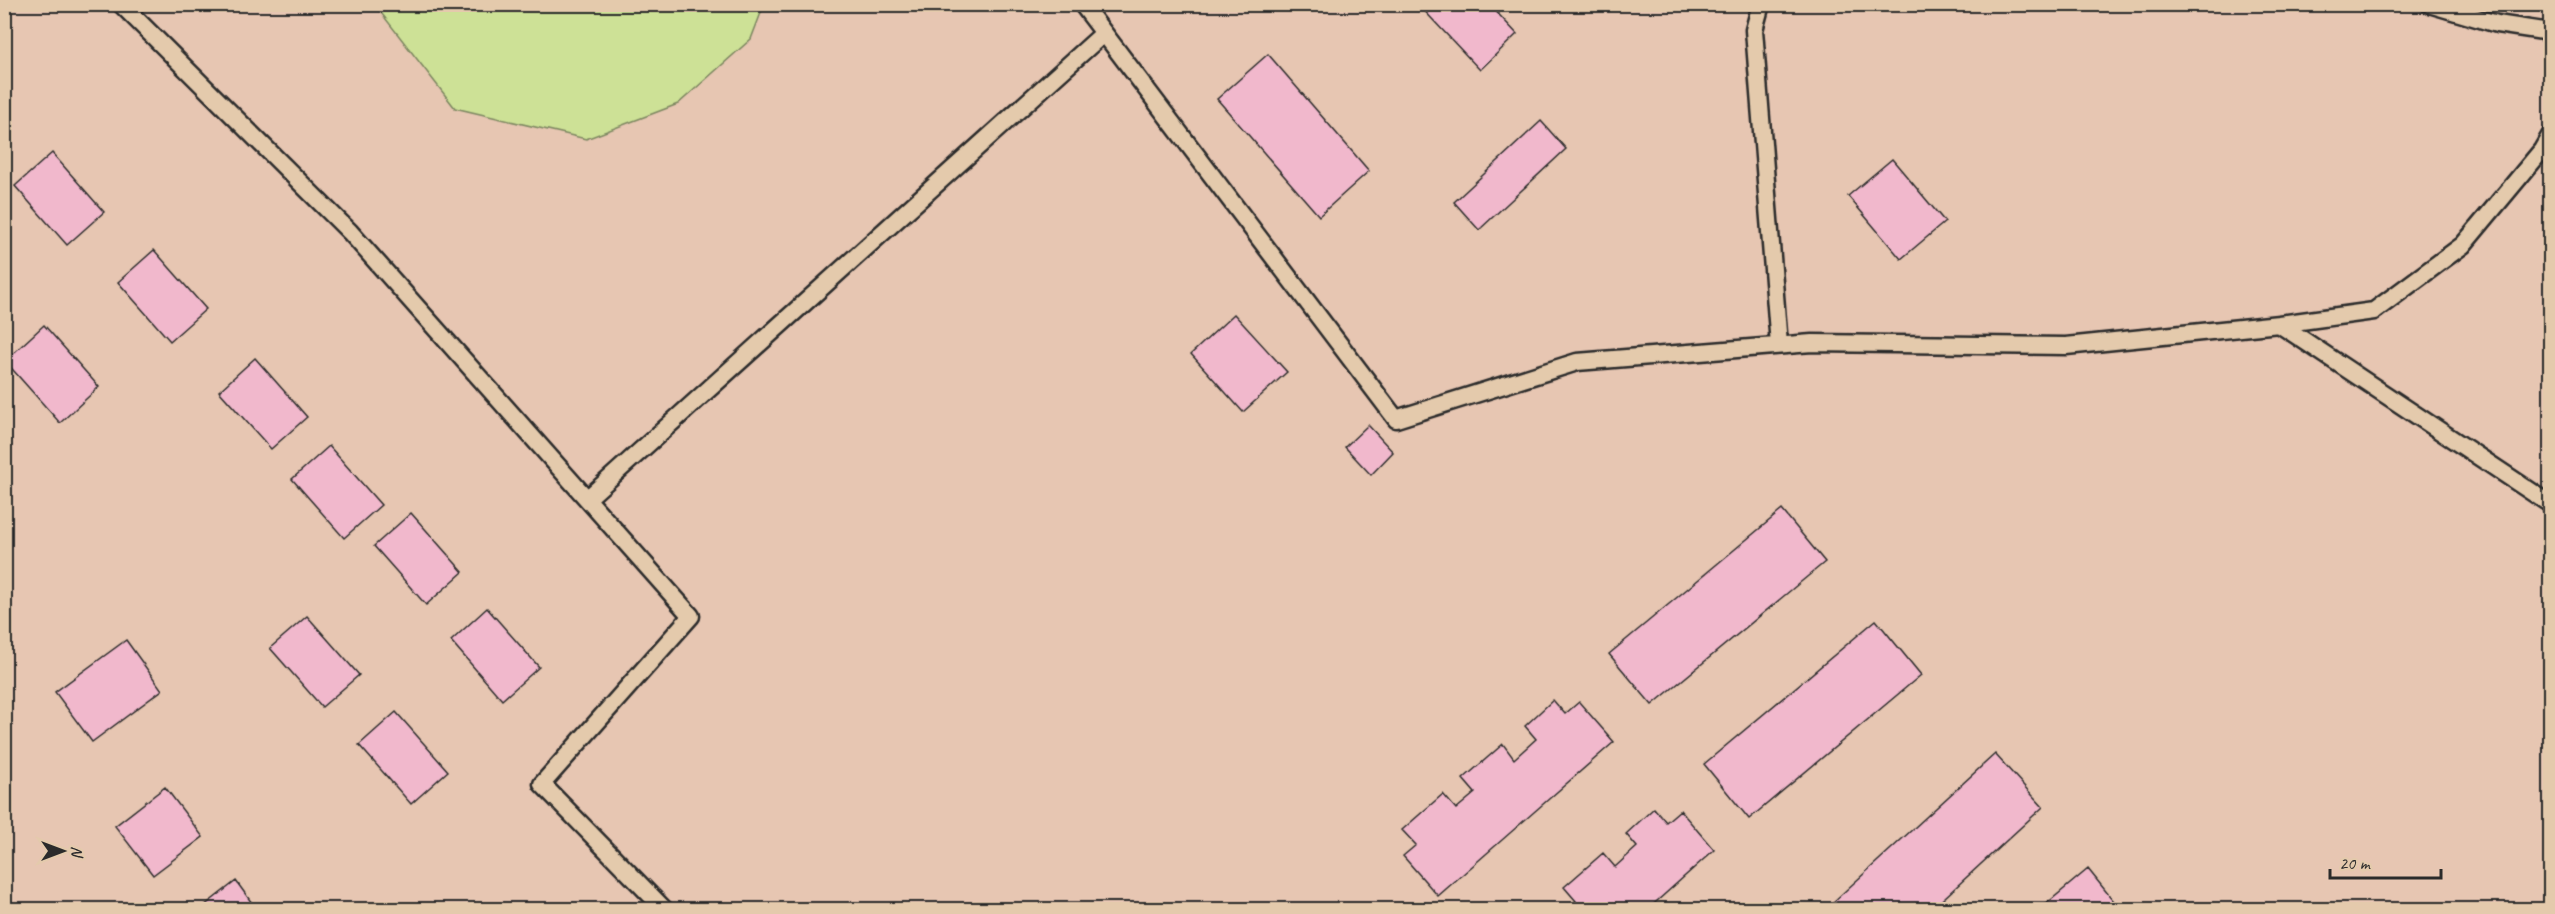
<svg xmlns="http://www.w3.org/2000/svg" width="2555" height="914" font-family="Caveat,sans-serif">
<rect width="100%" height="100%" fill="#e7c6b2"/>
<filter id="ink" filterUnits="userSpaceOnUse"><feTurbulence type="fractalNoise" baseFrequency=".0167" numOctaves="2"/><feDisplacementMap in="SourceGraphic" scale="12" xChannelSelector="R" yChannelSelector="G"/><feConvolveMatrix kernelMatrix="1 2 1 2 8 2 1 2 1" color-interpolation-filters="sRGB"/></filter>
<g filter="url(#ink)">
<path fill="#cde196" stroke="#7c8660" stroke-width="1.5" d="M375 5H764L751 39 678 104 586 139 455 108Z"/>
<path fill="#f1b8cc" stroke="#2b2b2b" stroke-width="1.5" d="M1418 4H1489L1517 34 1480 70Z
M1268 54 1369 171 1319 216 1217 99Z
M1541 121 1566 149 1479 230 1454 202Z
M52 153 104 212 67 245 15 186Z
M1892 159 1945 222 1901 259 1848 196Z
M154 250 206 309 170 341 118 282Z
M1234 314 1287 372 1243 412 1191 354Z
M44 325 99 387 60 423 5 361Z
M255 358 307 417 271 449 219 391Z
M1368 425 1393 452 1371 475 1345 447Z
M329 446 381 505 344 538 292 479Z
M1782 510 1825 562 1652 705 1609 654Z
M411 513 463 572 426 605 374 546Z
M487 608 539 667 502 700 451 641Z
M307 616 359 675 322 707 270 648Z
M1876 620 1921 675 1749 819 1704 764Z
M126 640 162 690 92 742 55 692Z
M1553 700 1565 714 1579 702 1614 742 1438 896 1403 856 1416 845 1402 830 1443 794 1456 809 1475 793 1463 779 1503 744 1514 759 1536 739 1525 726Z
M396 712 448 771 411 804 359 745Z
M1995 754 2043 807 1931 910H1837L1832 903Z
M165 787 203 837 153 875 115 826Z
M1654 808 1666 822 1680 810 1714 850 1647 910H1566L1576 901 1564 887 1603 853 1615 867 1637 847 1626 834Z
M2088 869 2121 910H2039Z
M236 881 257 910H199Z"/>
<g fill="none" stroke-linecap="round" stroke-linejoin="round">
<defs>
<path id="service" d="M121 4 350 232 691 616 542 784 665 910
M1082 4 1396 419 1577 362 1812 343 2066 346 2279 324 2374 311 2463 245 2542 150 2550 136
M1761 4 1754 30 1779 345
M2429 4 2497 24 2550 32
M2279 324 2550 504
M588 498 1104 33"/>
</defs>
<use href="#service" stroke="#2b2b2b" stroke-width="21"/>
<use href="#service" stroke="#e4caac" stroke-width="16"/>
</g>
</g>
<rect width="2555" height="914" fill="none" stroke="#e4caac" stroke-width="24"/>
<rect x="12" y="12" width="2531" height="890" fill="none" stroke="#2b2b2b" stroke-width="2" filter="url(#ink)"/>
<g transform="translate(63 851) rotate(90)" stroke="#e4caac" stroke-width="4.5" paint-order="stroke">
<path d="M0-4.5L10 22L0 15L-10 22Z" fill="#2b2b2b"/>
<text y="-9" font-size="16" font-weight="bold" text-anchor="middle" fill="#2b2b2b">N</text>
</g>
<path d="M2330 869v9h111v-9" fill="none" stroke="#2b2b2b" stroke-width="3"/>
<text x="2339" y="869" font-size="18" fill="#2b2b2b" stroke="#e4caac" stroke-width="4.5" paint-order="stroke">20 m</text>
</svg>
